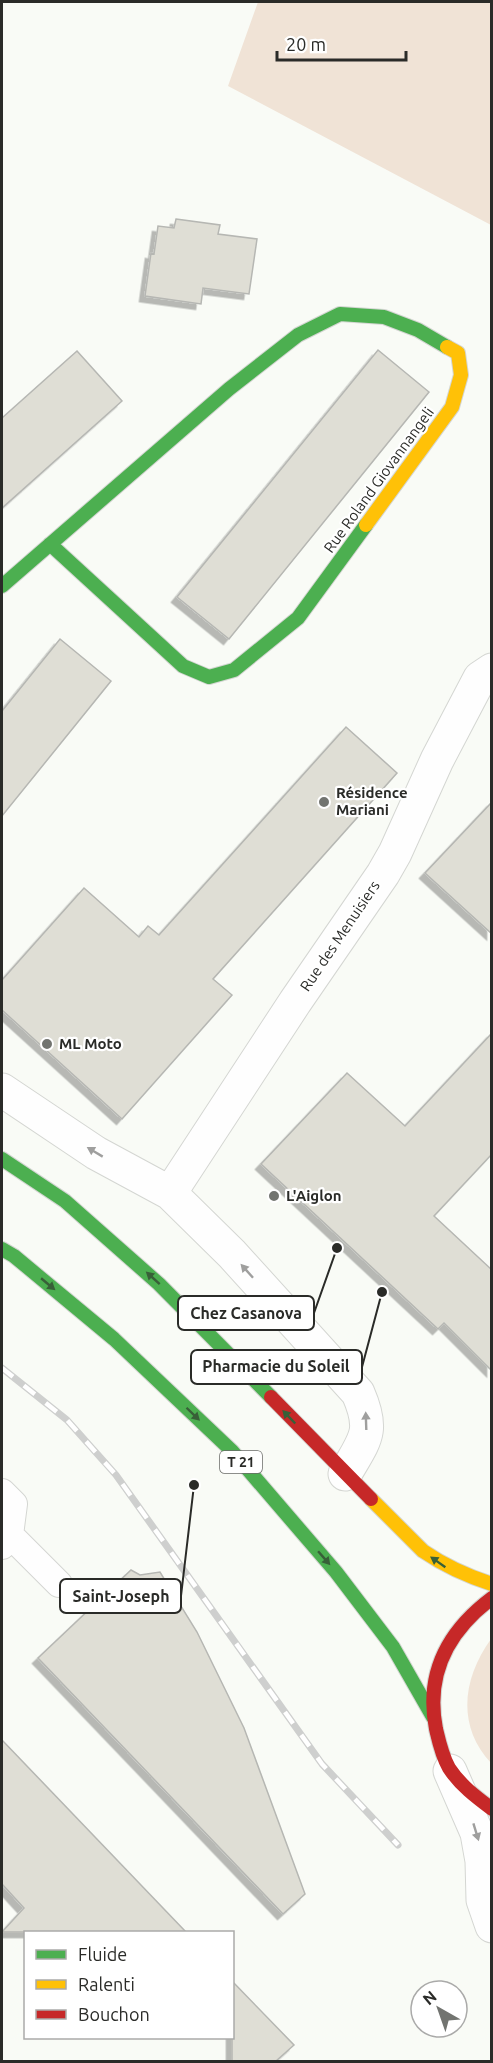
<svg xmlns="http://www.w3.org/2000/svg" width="493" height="2063" font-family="Ubuntu,sans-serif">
<defs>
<filter id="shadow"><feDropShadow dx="-5.5" dy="5.5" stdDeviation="0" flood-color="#0004"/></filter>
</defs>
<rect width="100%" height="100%" fill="#f9fbf6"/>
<path fill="#f0e3d6" d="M258 2H491V225L228 86Z
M491 1639V1763C456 1725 463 1678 491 1639Z"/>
<path fill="#dfded5" stroke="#b6b7b3" stroke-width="1.5" filter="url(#shadow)" d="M176 219 220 225 218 234 257 239 249 294 203 288 201 304 145 296 151 253 154 254 158 226 174 228Z
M378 350 429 392 229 639 177 597Z
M77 351 122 401 2 508V418Z
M60 639 111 681 2 816V711Z
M346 727 397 773 213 979 232 995 122 1119 2 1010V980L84 888 139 937 148 926 159 935Z
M492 802V934L425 873Z
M492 1033V1154L434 1216 492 1270V1371L444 1323 438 1329 261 1164 347 1073 405 1126Z
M131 1570 140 1575 160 1572 197 1632 244 1728 305 1894 283 1914 38 1658Z
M2 1740 186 1932H2L24 1908 2 1884Z
M232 1981 294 2045 276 2061H232Z"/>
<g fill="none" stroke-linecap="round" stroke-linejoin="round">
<defs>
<path id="lane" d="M2 1492 14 1504 10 1535 2 1546
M10 1535 59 1584"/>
<path id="street" d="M2 1090 96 1153 170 1193 232 1254 358 1393C375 1432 365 1439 345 1474
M170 1193 295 1002 383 874 395 853 437 760 480 678 492 670
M450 1771 477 1833 482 1861 483 1900 492 1926"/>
<path id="fast" d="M50 544 183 666 209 677 234 670 298 618 366 525
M2 586 229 389 298 335 340 314 384 317 418 330 447 347
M2 1159 65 1201 159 1284 271 1397
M2 1249 14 1256 114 1339 232 1451 336 1572 393 1647 433 1717"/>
<path id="slow" d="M366 525 452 407 461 375 458 353 447 347
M371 1499 423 1551C445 1566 467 1576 492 1584"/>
<path id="jam" d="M271 1397 371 1499
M492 1598C448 1631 425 1673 436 1729 439 1742 442 1756 449 1768 460 1785 476 1797 492 1809"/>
</defs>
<use href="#lane" stroke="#d4d6d2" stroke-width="28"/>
<use href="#street" stroke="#d4d6d2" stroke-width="35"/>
<use href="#fast" stroke="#d4d6d2" stroke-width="16"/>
<use href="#slow" stroke="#d4d6d2" stroke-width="16"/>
<use href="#jam" stroke="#d4d6d2" stroke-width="16"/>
<use href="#lane" stroke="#fefefe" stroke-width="26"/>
<use href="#street" stroke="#fefefe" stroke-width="33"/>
<use href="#fast" stroke="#4caf50" stroke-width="14"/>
<use href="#slow" stroke="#ffc107" stroke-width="14"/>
<use href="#jam" stroke="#c62828" stroke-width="14"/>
<defs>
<path id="rail" d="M2 1368 67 1420 116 1475 322 1764 398 1845"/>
</defs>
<use href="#rail" stroke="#cecfce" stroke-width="7"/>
<use href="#rail" stroke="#fff" stroke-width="4.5" stroke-dasharray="14" stroke-linecap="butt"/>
</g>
<defs><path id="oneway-solid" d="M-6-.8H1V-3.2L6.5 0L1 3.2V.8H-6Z" transform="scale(1.5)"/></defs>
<g fill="#9f9f9e">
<use href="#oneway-solid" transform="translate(95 1152) rotate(-149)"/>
<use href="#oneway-solid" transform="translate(247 1271) rotate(-132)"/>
<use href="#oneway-solid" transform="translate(366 1421) rotate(-92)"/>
<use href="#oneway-solid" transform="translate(476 1832) rotate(73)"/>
</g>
<g fill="#386038">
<use href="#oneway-solid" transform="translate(153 1278) rotate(-138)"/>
<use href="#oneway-solid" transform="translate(48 1284) rotate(40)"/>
<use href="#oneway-solid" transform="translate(193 1414) rotate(44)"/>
<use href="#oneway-solid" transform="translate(289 1417) rotate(-134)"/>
<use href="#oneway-solid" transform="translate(324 1558) rotate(49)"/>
<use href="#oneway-solid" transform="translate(438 1562) rotate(-145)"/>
</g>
<g fill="#727470" stroke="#fff" stroke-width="2">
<circle cx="324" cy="802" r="6"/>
<circle cx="47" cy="1044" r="6"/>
<circle cx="274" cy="1196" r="6"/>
</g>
<g text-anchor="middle" stroke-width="4.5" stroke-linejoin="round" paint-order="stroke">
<rect fill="#fff" stroke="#6a6b68" stroke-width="1.5" x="220" y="1451" width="42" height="22" rx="4.5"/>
<g font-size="14" font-weight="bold" fill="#2a2b28">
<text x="241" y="1467">T 21</text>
</g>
<g font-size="15" fill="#2a2b28" stroke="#fff">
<text transform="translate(379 480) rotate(-54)" y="5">Rue Roland Giovannangeli</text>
<text transform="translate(340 936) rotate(-56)" y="5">Rue des Menuisiers</text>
</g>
<g font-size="15" font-weight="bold" fill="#2a2b28" stroke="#fff" text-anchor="start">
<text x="336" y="798">Résidence<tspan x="336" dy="17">Mariani</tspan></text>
<text x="59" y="1049">ML Moto</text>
<text x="286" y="1201">L'Aiglon</text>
</g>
</g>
<path fill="none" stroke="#2a2b28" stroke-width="2" d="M337 1248L314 1313M382 1292L362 1367M194 1485L181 1596"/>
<g fill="#2a2b28" stroke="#fff" stroke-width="2">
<circle cx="337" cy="1248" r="6"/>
<circle cx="382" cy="1292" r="6"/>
<circle cx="194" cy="1485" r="6"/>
</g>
<g fill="#fff" stroke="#2a2b28" stroke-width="2">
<rect x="178" y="1296" width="136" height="34" rx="6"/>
<rect x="191" y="1350" width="171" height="34" rx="6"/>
<rect x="60" y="1579" width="121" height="34" rx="6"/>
</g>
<g font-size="16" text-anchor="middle" font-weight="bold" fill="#2a2b28">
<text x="246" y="1319">Chez Casanova</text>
<text x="276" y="1372">Pharmacie du Soleil</text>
<text x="121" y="1602">Saint-Joseph</text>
</g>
<rect width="493" height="2063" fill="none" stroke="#2a2b28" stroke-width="6"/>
<rect x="24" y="1931" width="210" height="108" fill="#ffffff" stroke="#aaaaa9" stroke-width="1.5"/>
<rect x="36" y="1950" width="30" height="9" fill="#4caf50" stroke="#aaaaa9" stroke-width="1.5"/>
<text x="78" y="1961" font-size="18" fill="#2a2b28">Fluide</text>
<rect x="36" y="1980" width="30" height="9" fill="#ffc107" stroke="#aaaaa9" stroke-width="1.5"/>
<text x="78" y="1991" font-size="18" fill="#2a2b28">Ralenti</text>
<rect x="36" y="2010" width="30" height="9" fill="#c62828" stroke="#aaaaa9" stroke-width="1.5"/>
<text x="78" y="2021" font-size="18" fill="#2a2b28">Bouchon</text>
<g transform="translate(439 2009) rotate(320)"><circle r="28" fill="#ffffff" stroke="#aaaaa9" stroke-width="1.5"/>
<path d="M0-4.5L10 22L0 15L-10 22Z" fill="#727470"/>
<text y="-9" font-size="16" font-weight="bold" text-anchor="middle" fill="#2a2b28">N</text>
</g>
<path d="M277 51v9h129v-9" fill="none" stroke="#2a2b28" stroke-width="3"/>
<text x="286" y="51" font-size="18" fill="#2a2b28" stroke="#ffffff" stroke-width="4.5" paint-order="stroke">20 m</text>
</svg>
